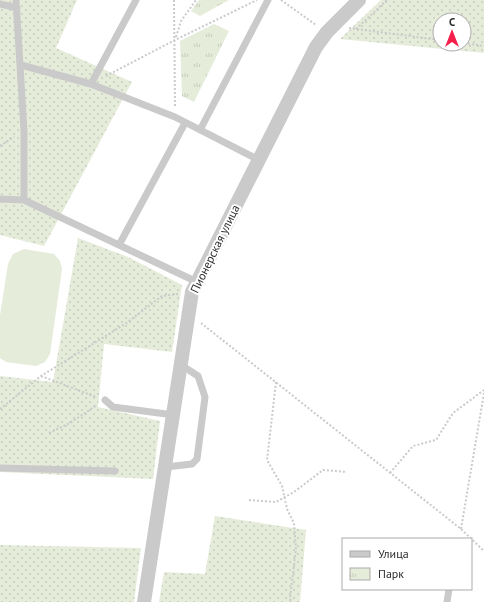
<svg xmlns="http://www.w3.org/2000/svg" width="484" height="602" font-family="'PT Sans',sans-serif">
<defs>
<pattern id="grass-dots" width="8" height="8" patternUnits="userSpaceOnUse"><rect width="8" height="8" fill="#e6ecda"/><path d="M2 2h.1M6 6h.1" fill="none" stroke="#c6cbbb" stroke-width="1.8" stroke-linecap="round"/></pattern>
<pattern id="park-tufts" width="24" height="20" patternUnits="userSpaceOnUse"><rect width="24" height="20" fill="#e6ecda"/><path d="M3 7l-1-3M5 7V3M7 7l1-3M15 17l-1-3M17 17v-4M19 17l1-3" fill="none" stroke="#c6cbbb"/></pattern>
</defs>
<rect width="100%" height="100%" fill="#fff"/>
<path fill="url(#grass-dots)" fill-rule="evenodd" d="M0 0H77L56 48 132 82 44 246 0 235Z
M381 0H484V53L340 39ZM440 20H464V44H440Z
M78 238 128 257 182 285 172 352 104 344 98 407 160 421 153 479 0 472V376L53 382Z
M215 516 306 530 300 602H159L164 572 205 574Z
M0 545 141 548 134 602H0Z"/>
<path fill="url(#park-tufts)" d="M199 0H229L200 16 191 11Z
M214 24 229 31 194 102 182 96 180 41Z"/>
<path fill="#e6ecda" d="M24 249 54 254 60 261 62 269 50 354 45 362 36 366 6 362 0 358V315L8 264 13 254Z"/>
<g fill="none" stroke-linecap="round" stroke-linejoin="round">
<path stroke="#cacaca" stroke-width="2" stroke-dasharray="2 2" stroke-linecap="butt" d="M174 0 175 108
M281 0 316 25
M349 28 440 40
M356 29 387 0
M176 37 181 21 196 0
M464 43 484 46
M106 76 175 40 257 0
M0 146 14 137
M201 323 461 529 484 551
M41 376 96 397
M276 382 267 460 282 486 287 509 294 523 296 549 290 598 291 602
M0 409 41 376 125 324 162 296 179 294
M49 433 70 423 97 405
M390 473 413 446 436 440 453 413 484 390
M249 500 276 502 294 492 323 470 347 472
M461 529 484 393"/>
<path stroke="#cacaca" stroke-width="7" d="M0 4 17 8
M21 65 91 84 175 117 259 160
M91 84 136 0
M200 130 268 0
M0 199 24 200V131L16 0
M24 200 197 282
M119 245 185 123
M105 400 113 407 174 415
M166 467 192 464 197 459 205 397 198 376 181 365
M0 468 115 471
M447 602 449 589"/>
<path stroke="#cacaca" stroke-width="14" d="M144 602 192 292 316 47 327 32 359 0"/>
</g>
<g text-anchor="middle" stroke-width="4" stroke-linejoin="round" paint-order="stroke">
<g font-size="12" fill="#2d2d2d" stroke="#fff">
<text transform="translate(215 249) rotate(-64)" y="4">Пионерская улица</text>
</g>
</g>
<rect x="342" y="538" width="130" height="52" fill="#ffffff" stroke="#ababab"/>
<rect x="350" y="551" width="20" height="6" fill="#cacaca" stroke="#ababab"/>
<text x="378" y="558" font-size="12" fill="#2d2d2d">Улица</text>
<rect x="350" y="568" width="20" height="12" fill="url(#park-tufts)" stroke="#ababab"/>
<text x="378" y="578" font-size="12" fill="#2d2d2d">Парк</text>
<g transform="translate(452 32)"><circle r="19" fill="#ffffff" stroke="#ababab"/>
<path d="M0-3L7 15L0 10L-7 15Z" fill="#f4204b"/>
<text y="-6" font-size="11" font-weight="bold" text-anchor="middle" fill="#2d2d2d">С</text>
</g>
</svg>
